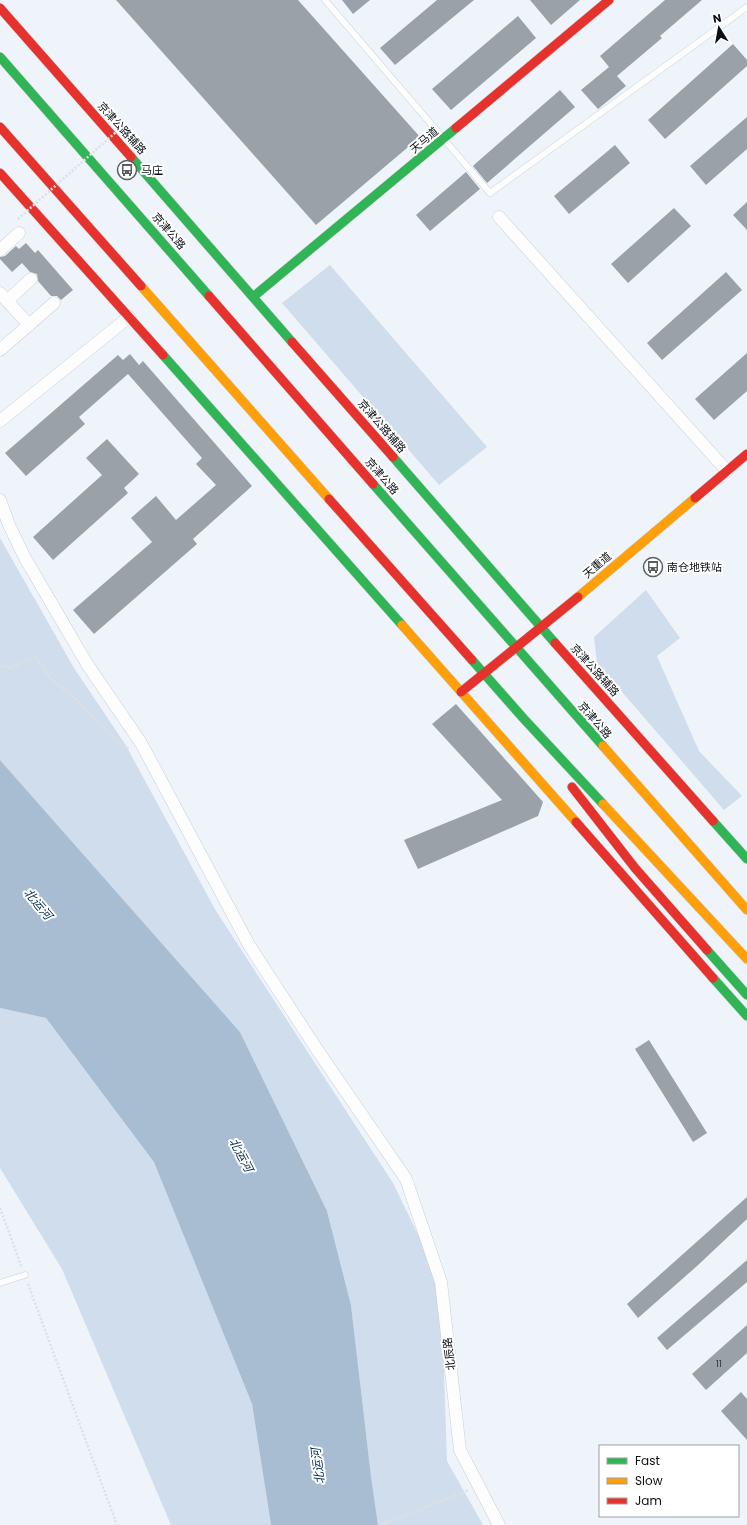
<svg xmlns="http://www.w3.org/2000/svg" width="747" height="1525" font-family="Poppins,'Noto Sans SC',sans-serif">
<rect width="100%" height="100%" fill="#eff4fa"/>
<path fill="#d0ddec" d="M330 265 487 447 439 485 282 303Z
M0 538 74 668 125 744 216 911 393 1183 441 1282 447 1461 483 1525H378L371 1476 351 1305 327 1211 240 1032 0 760Z
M646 590 680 638 657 656 699 751 742 796 724 810 597 663 594 637Z
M0 1008 46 1018 154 1161 252 1404 271 1525H171L62 1269 0 1168Z"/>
<path fill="#a9bdd2" d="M0 760 240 1032 327 1211 351 1305 371 1476 378 1525H271L252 1404 154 1162 46 1018 0 1008Z"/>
<path fill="#9aa1a9" d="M116 0H298L420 137 316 225Z
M342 0H370L353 14Z
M437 0H474L395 65 380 48Z
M530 0H580L551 25Z
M665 0H702L660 36 662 38 617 76 626 86 598 109 581 90 609 67 600 56Z
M518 16 536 38 451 110 432 89Z
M733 44 747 60V66L665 139 648 120Z
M560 90 575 107 487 183 473 166 475 164Z
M747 117V149L706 185 690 166Z
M615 145 630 163 569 214 554 196Z
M466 172 480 189 430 231 416 215Z
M747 202V230L733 215Z
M674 208 691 226 628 283 611 264Z
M26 243 35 253 38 250 73 290 61 300 57 296H51L38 281 37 274 30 272 22 263 12 272 0 259V257L5 256 16 246 19 249Z
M726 272 742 290 662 360 647 343Z
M747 353V391L714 420 695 399Z
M130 354 139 365 143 361 252 486 193 539 197 544 94 634 73 610 152 542 131 518 156 496 176 520 216 485 196 464 202 458 128 374 79 417 85 424 26 476 5 453 118 355 123 360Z
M107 439 139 474 124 488 128 493 53 560 33 537 102 475 86 458Z
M456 704 543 802 538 816 418 869 404 840 502 800 432 724Z
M649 1040 707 1133 693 1142 635 1049Z
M747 1197V1219L697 1266 638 1318 627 1304Z
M747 1260V1282L667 1350 657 1338Z
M747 1325V1353L706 1390 692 1374Z
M741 1392 747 1399V1440L721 1411Z"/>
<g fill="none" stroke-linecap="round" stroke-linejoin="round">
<defs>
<path id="lane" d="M325 0 490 193 747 7
M0 1283 25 1275"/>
<path id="street" d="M499 217 727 471
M0 250 19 233
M0 293 29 325
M7 301 31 279
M0 350 54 303
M0 421 129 317
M0 500 9 525 25 558 87 664 141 743 249 945 318 1051 406 1179 441 1282 460 1450 499 1525"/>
<path id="fast" d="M0 57 209 296
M131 157 292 342
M253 297 456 128
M163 355 402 625
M393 457 555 643
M373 484 603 746
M472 660 524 719 603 804
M713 821 747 859
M707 950 747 995
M713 978 747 1016"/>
<path id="slow" d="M141 286 329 499
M578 597 695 498
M402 625 576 822
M603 746 747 910
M603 804 747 959"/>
<path id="jam" d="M0 8 131 157
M0 127 141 286
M456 128 609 0
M0 173 163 355
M209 296 373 484
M292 342 393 457
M695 498 747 454
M329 499 472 660
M555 643 713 821
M461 692 578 597
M572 787 635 868 707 950
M576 822 713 978"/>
</defs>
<use href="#lane" stroke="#caced3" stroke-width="7"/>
<use href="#street" stroke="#caced3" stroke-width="13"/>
<use href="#fast" stroke="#caced3" stroke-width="10"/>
<use href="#slow" stroke="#caced3" stroke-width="10"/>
<use href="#jam" stroke="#caced3" stroke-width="10"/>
<path stroke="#dee0e1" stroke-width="2.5" stroke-dasharray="2 2" stroke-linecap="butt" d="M0 666 10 668 36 657 50 678 77 700 122 746 130 749
M0 1208 22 1268
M28 1284 117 1525
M380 1525 469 1490"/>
<use href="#lane" stroke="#fdfdfe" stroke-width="6"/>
<use href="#street" stroke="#fdfdfe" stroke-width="12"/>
<use href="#fast" stroke="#30b455" stroke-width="9"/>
<use href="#slow" stroke="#ff9f0a" stroke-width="9"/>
<use href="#jam" stroke="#e5322d" stroke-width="9"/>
<path stroke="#dee0e1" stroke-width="2.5" stroke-dasharray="2 2" stroke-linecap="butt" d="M18 219 125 124"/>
</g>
<defs>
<symbol id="bus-ring" viewBox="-11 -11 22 22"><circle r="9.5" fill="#fff" stroke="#5b5f64" stroke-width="1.5"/><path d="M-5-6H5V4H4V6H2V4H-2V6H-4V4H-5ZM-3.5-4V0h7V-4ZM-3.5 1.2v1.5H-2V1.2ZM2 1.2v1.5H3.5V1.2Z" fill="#5b5f64"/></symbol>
</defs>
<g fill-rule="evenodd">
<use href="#bus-ring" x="116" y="159" width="22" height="22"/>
<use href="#bus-ring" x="642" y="556" width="22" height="22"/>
</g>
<g text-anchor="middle" stroke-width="4" stroke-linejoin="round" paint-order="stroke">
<g font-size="9" fill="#2f3438">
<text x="719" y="1367">11</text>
</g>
<g font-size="11" fill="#0b0f13" stroke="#fff">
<text transform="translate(122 128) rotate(48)" y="4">京津公路辅路</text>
<text transform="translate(424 140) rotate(-40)" y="4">天马道</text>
<text transform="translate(169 231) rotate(49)" y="4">京津公路</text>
<text transform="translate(382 426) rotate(49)" y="4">京津公路辅路</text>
<text transform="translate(382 476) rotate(49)" y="4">京津公路</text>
<text transform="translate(597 565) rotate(-40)" y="4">天重道</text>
<text transform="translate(595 670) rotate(48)" y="4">京津公路辅路</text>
<text transform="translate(595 720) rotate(49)" y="4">京津公路</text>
<text transform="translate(449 1354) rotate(-97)" y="4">北辰路</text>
</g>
<g font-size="11" fill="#0b0f13" stroke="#fff" text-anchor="start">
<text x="141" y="174">马庄</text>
<text x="667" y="571">南仓地铁站</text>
</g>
<g font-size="12" font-style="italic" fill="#052f55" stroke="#fff">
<text transform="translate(38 904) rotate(50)" y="4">北运河</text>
<text transform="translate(241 1155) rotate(62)" y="4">北运河</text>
<text transform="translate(318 1466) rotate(-97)" y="4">北运河</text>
</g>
</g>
<rect x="599" y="1445" width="140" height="72" fill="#ffffff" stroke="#9d9fa1"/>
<rect x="607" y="1458" width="20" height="6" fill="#30b455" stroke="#9d9fa1"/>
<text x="635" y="1465" font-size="12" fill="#0b0f13">Fast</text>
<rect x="607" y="1478" width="20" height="6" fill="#ff9f0a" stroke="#9d9fa1"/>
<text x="635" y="1485" font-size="12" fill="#0b0f13">Slow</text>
<rect x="607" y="1498" width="20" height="6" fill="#e5322d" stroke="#9d9fa1"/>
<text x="635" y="1505" font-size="12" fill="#0b0f13">Jam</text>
<g transform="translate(719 28) rotate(349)" stroke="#ffffff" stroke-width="3" paint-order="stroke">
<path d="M0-3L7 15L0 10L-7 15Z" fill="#0b0f13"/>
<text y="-6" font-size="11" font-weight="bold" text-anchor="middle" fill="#0b0f13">N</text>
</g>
</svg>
